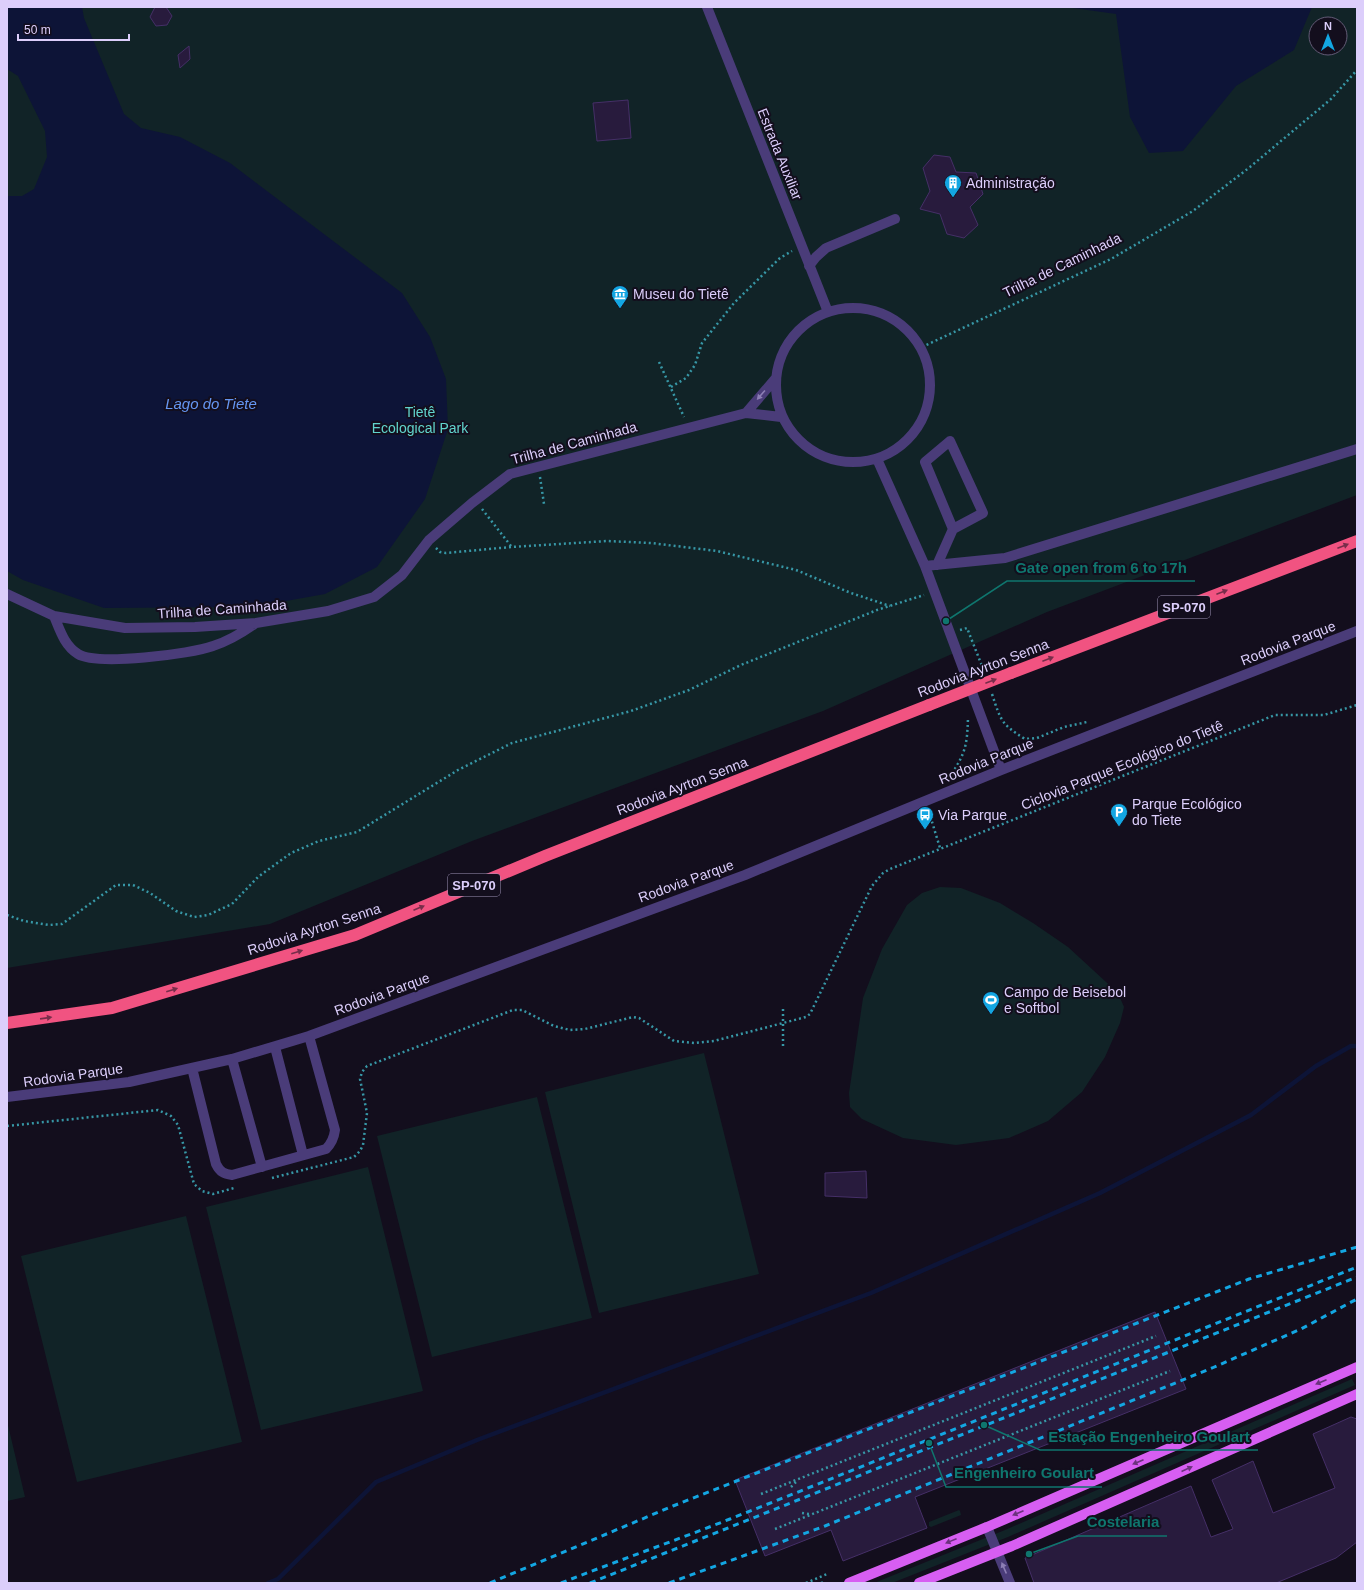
<svg xmlns="http://www.w3.org/2000/svg" width="1364" height="1590" font-family="Helvetica,sans-serif">
<rect width="100%" height="100%" fill="#130e1d"/>
<path fill="#112327" fill-rule="evenodd" d="M7 7H1357V495L1047 612 823 711 472 841 270 924 7 968ZM1316 24H1340V48H1316Z
M940 887 961 888 1000 903 1033 923 1068 947 1118 993 1124 1007 1120 1023 1105 1057 1082 1092 1048 1121 1009 1138 956 1145 903 1138 862 1119 850 1107 849 1093 863 998 882 949 907 905 922 893Z
M704 1053 759 1274 599 1313 545 1092Z
M537 1097 592 1318 432 1357 377 1136Z
M368 1167 423 1391 261 1430 206 1207Z
M186 1216 242 1442 77 1482 21 1256Z
M1352 1379 1355 1385 1008 1537 892 1583H874L1005 1530Z
M7 1421 25 1497 7 1501Z
M959 1510 960 1511 961 1515 931 1527 929 1526V1522Z"/>
<path fill="#0d1437" d="M7 7H82L84 18 124 114 141 128 180 137 230 163 402 293 430 337 446 379 448 429 425 499 377 567 325 594 252 607 104 608 23 580 7 571V196H22L34 189 47 157 45 131 18 76 7 69Z
M1066 7H1312L1294 50 1236 86 1183 151 1149 153 1130 117 1116 14Z"/>
<g fill="none" stroke-linecap="round" stroke-linejoin="round">
<path stroke="#0d1437" stroke-width="4.5" d="M268 1583 278 1579 376 1482 477 1440 871 1293 1100 1193 1251 1115 1316 1066 1351 1046H1357"/>
</g>
<path fill="#281b3d" stroke="#452f67" d="M155 7H166L172 16 167 25 156 26 150 17Z
M189 46 190 59 180 68 178 55Z
M628 100 631 138 597 141 593 103Z
M934 155 950 157 956 172 976 173 983 194 970 207 978 225 964 238 947 234 940 214 920 209 930 191 923 168Z
M866 1171 867 1198 825 1196V1173Z
M1155 1312 1186 1389 915 1497 927 1528 843 1561 831 1530 765 1556 735 1480Z
M1351 1417 1357 1419V1542L1336 1558 1276 1583H1034L1025 1558 1191 1486 1211 1537 1233 1529 1212 1480 1253 1461 1273 1513 1335 1488 1313 1434Z"/>
<g fill="none" stroke-linecap="round" stroke-linejoin="round">
<path stroke="#3797a6" stroke-width="2.5" stroke-dasharray="2 3" stroke-linecap="butt" d="M922 347 1111 259 1193 211 1250 167 1331 99 1357 70
M659 362 684 417
M671 387 686 378 695 365 702 343 734 303 780 258 792 251
M540 477 544 504
M482 509 511 546
M436 548 440 552 446 553 511 547 607 541 651 543 717 551 796 570 851 593 890 606
M960 630 967 628 984 671
M992 694C1001 721 1001 724 1025 739L1037 738 1064 727 1087 722
M952 778 951 775C966 752 967 745 968 718
M929 812 940 848
M7 915 24 921 49 925 62 924 116 885H133L150 893 176 911 194 917 208 915 232 904 258 877 291 853 319 841 357 832 458 770 512 743 631 711 689 690 741 665 877 610 924 595
M783 1009V1046
M7 1126 158 1110 171 1116 178 1125 194 1184 202 1191 213 1194 234 1188
M272 1178 354 1157 360 1151 363 1145 367 1113 360 1079 362 1072 367 1066 513 1010H522L554 1026 570 1030 585 1029 633 1017 639 1018 674 1041 695 1043 714 1041 806 1017 810 1014 872 886 883 873 890 869 1275 715H1324L1357 705
M791 1487 798 1480
M761 1494 1156 1336
M802 1513 809 1514
M775 1529 1170 1371
M806 1583 827 1574
M821 1583 825 1582V1583"/>
<path stroke="#4a3c79" stroke-width="10" d="M707 7 828 312
M809 266 816 257 826 248 895 219
M776 385a77 77 0 1 1 154 0a77 77 0 1 1-154 0Z
M746 413 776 378
M877 459 925 566 1001 770
M937 565 953 529 983 513 950 441 925 462 953 529
M925 566 1005 558 1357 449
M7 594 54 616 125 628 195 627 256 623 328 611 374 597 402 575 429 540 472 503 510 474 746 413 781 417
M54 616C60 630 64 645 78 654 97 666 191 654 213 646 229 641 242 633 256 623
M275 1047 303 1155
M232 1059 262 1167
M192 1068 216 1164C220 1172 224 1174 232 1175L326 1149C332 1143 334 1138 335 1130L309 1036
M7 1097 129 1082 232 1059 309 1036 745 875 1001 770 1357 631
M987 1527 1010 1583"/>
<path stroke="#d75ef2" stroke-width="10" d="M849 1583 987 1527 1357 1367
M919 1583 1012 1546 1357 1394"/>
<path stroke="#f15381" stroke-width="12" d="M1011 673 1357 541
M7 1023 112 1008 355 935 545 856 929 705"/>
<path stroke="#13a6e2" stroke-width="3" stroke-dasharray="6 5" stroke-linecap="butt" d="M490 1583 673 1506 1249 1279 1357 1247
M561 1583C617 1561 674 1541 730 1519 940 1436 1148 1350 1357 1267
M590 1583 1357 1277
M669 1583 825 1526 1212 1368 1301 1329 1357 1299"/>
<path stroke="#f15381" stroke-width="12" d="M929 705 1011 673"/>
</g>
<defs><path id="oneway-solid" d="M-6-.8H1V-3.2L6.5 0L1 3.2V.8H-6Z"/></defs>
<g fill="#8c7eb4">
<use href="#oneway-solid" transform="translate(761 395) rotate(131)"/>
<use href="#oneway-solid" transform="translate(1004 1568) rotate(-113)"/>
</g>
<g fill="#772d4a">
<use href="#oneway-solid" transform="translate(1343 546) rotate(-21)"/>
<use href="#oneway-solid" transform="translate(1222 592) rotate(-21)"/>
<use href="#oneway-solid" transform="translate(1048 659) rotate(-21)"/>
<use href="#oneway-solid" transform="translate(991 681) rotate(-21)"/>
<use href="#oneway-solid" transform="translate(419 908) rotate(-23)"/>
<use href="#oneway-solid" transform="translate(297 952) rotate(-17)"/>
<use href="#oneway-solid" transform="translate(172 990) rotate(-17)"/>
<use href="#oneway-solid" transform="translate(46 1018) rotate(-8)"/>
</g>
<g fill="#6b327d">
<use href="#oneway-solid" transform="translate(1321 1382) rotate(157)"/>
<use href="#oneway-solid" transform="translate(1138 1462) rotate(157)"/>
<use href="#oneway-solid" transform="translate(1187 1469) rotate(-24)"/>
<use href="#oneway-solid" transform="translate(1018 1513) rotate(157)"/>
<use href="#oneway-solid" transform="translate(951 1541) rotate(158)"/>
</g>
<defs>
<symbol id="building-pin" viewBox="-11 -11 22 30"><path d="M0 17L-7.5 6A9.5 9.5 0 1 1 7.5 6Z" fill="#13a6e2" stroke="#130e1d"/><path d="M-4-6H4V6H1V3H-1V6H-4ZM-2.5-4.3h1.7v1.8h-1.7ZM.8-4.3h1.7v1.8H.8ZM-2.5-1h1.7V.8h-1.7ZM.8-1h1.7V.8H.8Z" fill="#fff"/></symbol>
<symbol id="museum-pin" viewBox="-11 -11 22 30"><path d="M0 17L-7.5 6A9.5 9.5 0 1 1 7.5 6Z" fill="#13a6e2" stroke="#130e1d"/><path d="M0-6L6-3V-2H-6V-3ZM-5-1h2V3h-2ZM-1-1h2V3h-2ZM3-1h2V3H3ZM-6 4H6V6H-6Z" fill="#fff"/></symbol>
<symbol id="parking-pin" viewBox="-11 -11 22 30"><path d="M0 17L-7.5 6A9.5 9.5 0 1 1 7.5 6Z" fill="#13a6e2" stroke="#130e1d"/><path d="M-3.5-5.5H1a3.5 3.5 0 0 1 0 7H-1V5.5H-3.5ZM-1-3.4V-.6H.8a1.4 1.4 0 0 0 0-2.8Z" fill="#fff"/></symbol>
<symbol id="bus-pin" viewBox="-11 -11 22 30"><path d="M0 17L-7.5 6A9.5 9.5 0 1 1 7.5 6Z" fill="#13a6e2" stroke="#130e1d"/><path d="M-5-6H5V4H4V6H2V4H-2V6H-4V4H-5ZM-3.5-4V0h7V-4ZM-3.5 1.2v1.5H-2V1.2ZM2 1.2v1.5H3.5V1.2Z" fill="#fff"/></symbol>
<symbol id="stadium-pin" viewBox="-11 -11 22 30"><path d="M0 17L-7.5 6A9.5 9.5 0 1 1 7.5 6Z" fill="#13a6e2" stroke="#130e1d"/><path d="M0-5a6.5 5 0 1 0 0 10a6.5 5 0 1 0 0-10ZM-3.5-1.8h7v3.6h-7Z" fill="#fff"/></symbol>
</defs>
<g fill-rule="evenodd">
<use href="#building-pin" x="943" y="173" width="20" height="27"/>
<use href="#museum-pin" x="610" y="284" width="20" height="27"/>
<use href="#parking-pin" x="1109" y="802" width="20" height="27"/>
<use href="#bus-pin" x="915" y="805" width="20" height="27"/>
<use href="#stadium-pin" x="981" y="990" width="20" height="27"/>
</g>
<g text-anchor="middle" stroke-width="4" stroke-linejoin="round" paint-order="stroke">
<g fill="#130e1d" stroke="#a094b8" stroke-width="1">
<rect x="1158" y="596" width="52" height="22" rx="3"/>
<rect x="448" y="874" width="52" height="22" rx="3"/>
</g>
<g font-size="13" font-weight="bold" fill="#dccefb">
<text x="1184" y="612">SP-070</text>
<text x="474" y="890">SP-070</text>
</g>
<g font-size="14" fill="#dccefb" stroke="#130e1d">
<text transform="translate(780 154) rotate(68)" y="5">Estrada Auxiliar</text>
<text transform="translate(1062 265) rotate(-26)" y="5">Trilha de Caminhada</text>
<text transform="translate(574 443) rotate(-15)" y="5">Trilha de Caminhada</text>
<text transform="translate(222 609) rotate(-4)" y="5">Trilha de Caminhada</text>
<text transform="translate(1288 643) rotate(-21)" y="5">Rodovia Parque</text>
<text transform="translate(983 668) rotate(-21)" y="5">Rodovia Ayrton Senna</text>
<text transform="translate(986 761) rotate(-22)" y="5">Rodovia Parque</text>
<text transform="translate(1122 765) rotate(-22)" y="5">Ciclovia Parque Ecológico do Tietê</text>
<text transform="translate(682 786) rotate(-21)" y="5">Rodovia Ayrton Senna</text>
<text transform="translate(686 881) rotate(-20)" y="5">Rodovia Parque</text>
<text transform="translate(314 929) rotate(-18)" y="5">Rodovia Ayrton Senna</text>
<text transform="translate(382 994) rotate(-20)" y="5">Rodovia Parque</text>
<text transform="translate(73 1075) rotate(-8)" y="5">Rodovia Parque</text>
</g>
<g font-size="14" fill="#dccefb" stroke="#130e1d" text-anchor="start">
<text x="966" y="188">Administração</text>
<text x="633" y="299">Museu do Tietê</text>
<text x="1132" y="809">Parque Ecológico<tspan x="1132" dy="16">do Tiete</tspan></text>
<text x="938" y="820">Via Parque</text>
<text x="1004" y="997">Campo de Beisebol<tspan x="1004" dy="16">e Softbol</tspan></text>
</g>
<g font-size="14" fill="#61d4cd" stroke="#130e1d">
<text x="420" y="417">Tietê<tspan x="420" dy="16">Ecological Park</tspan></text>
</g>
<g font-size="15" font-style="italic" fill="#6596f2" stroke="#130e1d">
<text x="211" y="409">Lago do Tiete</text>
</g>
</g>
<path fill="none" stroke="#0f766e" stroke-width="1.5" d="M946 621L1007 581H1195M984 1425L1040 1450H1258M929 1443L946 1487H1102M1029 1554L1078 1536H1167"/>
<g fill="#0f766e" stroke="#130e1d" stroke-width="1.5">
<circle cx="946" cy="621" r="4"/>
<circle cx="984" cy="1425" r="4"/>
<circle cx="929" cy="1443" r="4"/>
<circle cx="1029" cy="1554" r="4"/>
</g>
<g font-size="15" text-anchor="middle" font-weight="bold" fill="#0f766e" stroke="#130e1d" stroke-width="4" stroke-linejoin="round" paint-order="stroke">
<text x="1101" y="573">Gate open from 6 to 17h</text>
<text x="1149" y="1442">Estação Engenheiro Goulart</text>
<text x="1024" y="1478">Engenheiro Goulart</text>
<text x="1123" y="1527">Costelaria</text>
</g>
<rect width="1364" height="1590" fill="none" stroke="#dccefb" stroke-width="16"/>
<g transform="translate(1328 36)"><circle r="19" fill="#130e1d" stroke="#635b76"/>
<path d="M0-3L7 15L0 10L-7 15Z" fill="#13a6e2"/>
<text y="-6" font-size="11" font-weight="bold" text-anchor="middle" fill="#dccefb">N</text>
</g>
<path d="M18 34v6h111v-6" fill="none" stroke="#dccefb" stroke-width="2"/>
<text x="24" y="34" font-size="12" fill="#dccefb" stroke="#130e1d" stroke-width="3" paint-order="stroke">50 m</text>
</svg>
